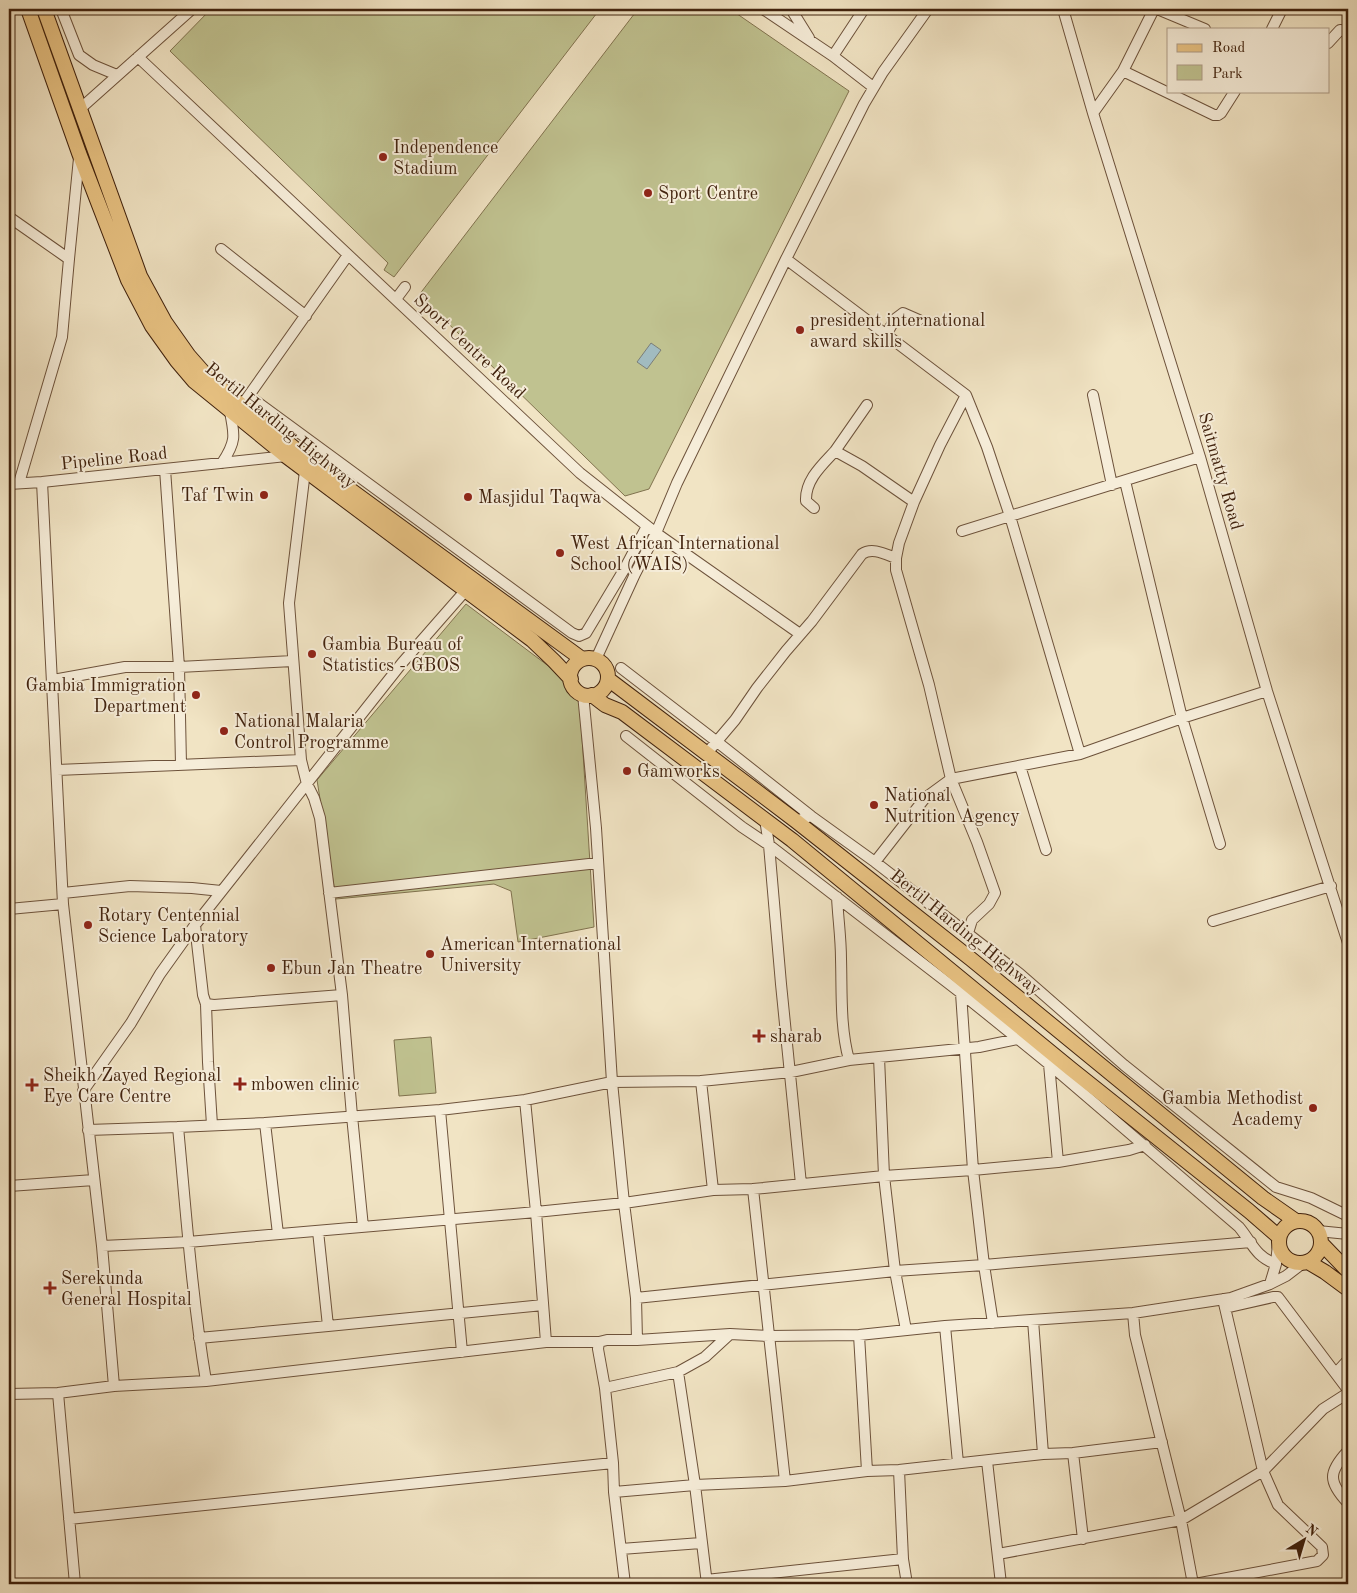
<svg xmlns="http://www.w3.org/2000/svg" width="1357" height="1593" font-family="'Old Standard TT',serif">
<rect width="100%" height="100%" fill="#f1e4c4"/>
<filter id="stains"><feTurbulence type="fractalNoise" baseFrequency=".004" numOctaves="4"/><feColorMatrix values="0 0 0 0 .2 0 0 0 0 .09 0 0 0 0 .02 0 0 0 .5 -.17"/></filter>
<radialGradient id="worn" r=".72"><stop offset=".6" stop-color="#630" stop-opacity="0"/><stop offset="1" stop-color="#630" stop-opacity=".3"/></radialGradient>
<path fill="#c0c290" stroke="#80724e" d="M211 9H600L394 277 384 270 388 263 170 51Z
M638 9H730L849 91 649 489 625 496 419 295Z
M466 604 579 689 594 927 518 942 511 891 494 884 336 899 317 780Z
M431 1037 436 1093 399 1096 394 1040Z"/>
<path fill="#a1bbc0" stroke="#7b7e78" d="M651 343 661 350 647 369 637 362Z"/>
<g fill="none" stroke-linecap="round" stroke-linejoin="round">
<defs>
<path id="minor" d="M61 9 79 55 93 65 117 75
M763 9 833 56 873 87
M791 9 809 38
M1063 9 1093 113 1200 457 1267 691 1348 943
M1157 9 1205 29
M1272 29 1282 9
M1328 43 1340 30 1348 31
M833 56 864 9
M138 57 580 473 656 533 800 634
M1123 71 1214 115H1218L1221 113 1235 91
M81 108 192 9
M1093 113 1123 71 1154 9
M9 217 69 259 62 337 19 483
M221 249 306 316
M69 259 79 158
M786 259 966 395 987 447 1010 516 1080 754
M396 299 405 287
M886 335 895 319 903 313 919 320
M966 395 940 445 914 502 899 543 896 558V570L929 685 951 779 977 842 995 893 989 904 972 920 968 933
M1093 395 1112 485
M249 396 572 633 579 636 586 633 625 568 647 526
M245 401 348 255
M835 451 867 405
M222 463C236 442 235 436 230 412
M165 469 179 667 181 765
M305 471 289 603 301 760 307 784 314 798 320 818 342 995 352 1116 363 1227
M1125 481 1182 718 1220 844
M42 482 63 904 102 1246 114 1386
M9 484 42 482 286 456
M814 508 806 501C805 480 822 465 835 451L862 466 914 502
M962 531 1200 457
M596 659 635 574 656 533 677 483 786 259 864 104 883 72 928 9
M621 668 716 741 811 816
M53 680 125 667H179L293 661
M583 694 596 828 612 1082 624 1203 636 1298 637 1340H607L599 1342 598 1349 605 1388 613 1463 614 1492 625 1584
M626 736 742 827 769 845 961 993 1049 1064 1239 1227C1253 1244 1255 1256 1276 1264
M707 753 735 720 757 688 786 651 812 621 862 554C872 547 885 554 896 558
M1020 766 1046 850
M57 770 301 760
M765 819 769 845 781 984 801 1184
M796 821 811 816 875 862 1020 974 1124 1065 1276 1187 1311 1198 1348 1216
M875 862 925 798 951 779 1080 754 1182 718 1267 691
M63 893 130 886 192 888 221 891
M329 893 598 863
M9 909 63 904
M1213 921 1331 886
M195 925 203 995 206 1004 214 1005 342 995
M961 993 973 1170 984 1265 993 1323
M206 1004 208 1062 212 1125
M879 1057 884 1176 895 1271 906 1330
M849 1060 979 1047 1018 1039
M1049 1064 1058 1162
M701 1081 713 1190
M83 1091 131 1023 160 974 195 925 402 663 466 590
M525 1100 536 1212 546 1342
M440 1110 462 1352
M265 1123 278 1234
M178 1127C186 1212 192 1297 206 1381
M88 1130 178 1127 265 1123 440 1110 525 1100 612 1082 701 1081 791 1072 849 1060C840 1027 842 993 841 959 841 938 838 918 837 897
M9 1186 94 1180
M753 1189 785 1481
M318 1231 328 1326
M1318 1231 1348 1234
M102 1246 188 1242 536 1212 624 1203 713 1190 753 1189 884 1176 973 1170 1058 1162 1129 1150 1145 1145
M1270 1284 1276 1264 1278 1243
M636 1298 895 1271 984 1265 1251 1242
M1225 1308 1273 1297H1278L1348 1390
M1133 1313 1135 1335 1181 1520 1193 1584
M1033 1320 1043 1454
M945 1326 958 1463
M859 1335 867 1471
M199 1338 328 1326 543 1305
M637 1340 730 1334 769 1336 859 1335 945 1326 1133 1313 1231 1298 1270 1284 1286 1276 1303 1263
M678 1372 695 1485 707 1584
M1336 1373 1348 1360
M605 1388 678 1372 705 1357 730 1334
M58 1393 75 1584
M9 1394 58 1393 114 1386 206 1381 546 1342H599
M1348 1451C1328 1472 1328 1482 1348 1503
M1073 1453 1083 1539
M987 1461 1001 1584
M899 1470 903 1559 907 1584
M614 1492 695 1485 785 1481 867 1471 899 1470 1043 1454 1073 1453 1162 1442
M69 1519 613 1463
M621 1549 701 1543
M998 1554 1181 1520 1263 1471 1323 1409 1348 1393
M706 1580 903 1559
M1195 1584 1317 1561 1323 1555 1322 1547 1278 1505 1263 1471 1223 1299"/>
<path id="major" d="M28 9 79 153 128 280 152 326 177 361 194 381 286 456 532 640 554 661 571 679
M44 9 140 276 165 322 189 356 204 373 225 392 304 456 582 659
M570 677a19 19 0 1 1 38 0a19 19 0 1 1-38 0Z
M608 679 796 821 971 959 1263 1198 1296 1221
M592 695 605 705 622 712 792 840 1071 1069 1249 1211 1279 1237
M1279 1242a21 21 0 1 1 42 0a21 21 0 1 1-42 0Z
M1321 1243 1348 1271
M1308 1262 1325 1272 1348 1289"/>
</defs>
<use href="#minor" stroke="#6d523b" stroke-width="12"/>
<use href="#major" stroke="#41220d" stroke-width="16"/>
<use href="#minor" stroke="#f6edd9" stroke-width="10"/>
<use href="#major" stroke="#e8c282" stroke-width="14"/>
</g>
<g fill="#8f2418" stroke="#f6edd9" stroke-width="2">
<circle cx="383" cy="157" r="5"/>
<circle cx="648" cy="193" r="5"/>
<circle cx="800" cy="330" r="5"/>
<circle cx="264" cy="495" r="5"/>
<circle cx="468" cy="497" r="5"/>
<circle cx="560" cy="553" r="5"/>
<circle cx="312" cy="654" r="5"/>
<circle cx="196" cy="695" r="5"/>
<circle cx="224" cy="731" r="5"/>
<circle cx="627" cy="771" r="5"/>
<circle cx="874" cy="805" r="5"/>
<circle cx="88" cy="925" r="5"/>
<circle cx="430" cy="954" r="5"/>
<circle cx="271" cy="968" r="5"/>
<path d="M756.5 1028.5h5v5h5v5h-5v5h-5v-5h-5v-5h5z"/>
<path d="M237.5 1076.5h5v5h5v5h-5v5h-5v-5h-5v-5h5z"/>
<path d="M29.5 1077.5h5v5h5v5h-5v5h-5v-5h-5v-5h5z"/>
<circle cx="1313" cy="1108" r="5"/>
<path d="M47.5 1280.5h5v5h5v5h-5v5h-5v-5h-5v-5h5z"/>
</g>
<g text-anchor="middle" stroke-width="4" stroke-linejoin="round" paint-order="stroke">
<g font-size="18" fill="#41220d" stroke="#f6edd9" text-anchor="start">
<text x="393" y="153">Independence<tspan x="393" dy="21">Stadium</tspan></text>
<text x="658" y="199">Sport Centre</text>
<text x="810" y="326">president international<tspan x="810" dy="21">award skills</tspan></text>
<text x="254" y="501" text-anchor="end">Taf Twin</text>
<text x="478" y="503">Masjidul Taqwa</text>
<text x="570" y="549">West African International<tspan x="570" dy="21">School (WAIS)</tspan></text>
<text x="322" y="650">Gambia Bureau of<tspan x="322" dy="21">Statistics - GBOS</tspan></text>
<text x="186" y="691" text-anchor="end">Gambia Immigration<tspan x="186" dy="21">Department</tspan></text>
<text x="234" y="727">National Malaria<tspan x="234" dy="21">Control Programme</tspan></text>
<text x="637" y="777">Gamworks</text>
<text x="884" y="801">National<tspan x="884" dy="21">Nutrition Agency</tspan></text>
<text x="98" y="921">Rotary Centennial<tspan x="98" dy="21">Science Laboratory</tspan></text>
<text x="440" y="950">American International<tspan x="440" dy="21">University</tspan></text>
<text x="281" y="974">Ebun Jan Theatre</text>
<text x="770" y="1042">sharab</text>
<text x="43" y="1081">Sheikh Zayed Regional<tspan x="43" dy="21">Eye Care Centre</tspan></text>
<text x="251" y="1090">mbowen clinic</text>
<text x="1303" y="1104" text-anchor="end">Gambia Methodist<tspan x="1303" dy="21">Academy</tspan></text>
<text x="61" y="1284">Serekunda<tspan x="61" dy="21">General Hospital</tspan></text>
</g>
<g font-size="18" fill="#41220d" stroke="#f6edd9">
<text transform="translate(470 346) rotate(43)" y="6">Sport Centre Road</text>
<text transform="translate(281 425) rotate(39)" y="6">Bertil Harding Highway</text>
<text transform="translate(114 458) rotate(-6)" y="6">Pipeline Road</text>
<text transform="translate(1221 471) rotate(74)" y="6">Saitmatty Road</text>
<text transform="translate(966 932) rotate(39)" y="6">Bertil Harding Highway</text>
</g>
</g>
<rect width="1357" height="1593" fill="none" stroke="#f1e4c4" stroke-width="30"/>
<rect x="10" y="10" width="1337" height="1573" fill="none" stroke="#41220d" stroke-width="2.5"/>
<rect x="15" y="15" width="1327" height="1563" fill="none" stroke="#41220d"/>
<rect x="1167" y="28" width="162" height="65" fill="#f6edd9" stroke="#ae9c87"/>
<rect x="1177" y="44" width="25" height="8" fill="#e8c282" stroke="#ae9c87"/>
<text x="1212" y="52" font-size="15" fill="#41220d">Road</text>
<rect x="1177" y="65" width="25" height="15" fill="#c0c290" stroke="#ae9c87"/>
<text x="1212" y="78" font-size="15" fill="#41220d">Park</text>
<g transform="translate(1304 1540) rotate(38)" stroke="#f6edd9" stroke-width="4" paint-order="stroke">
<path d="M0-4L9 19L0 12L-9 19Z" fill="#41220d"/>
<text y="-8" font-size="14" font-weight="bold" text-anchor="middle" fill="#41220d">N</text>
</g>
<rect width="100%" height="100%" filter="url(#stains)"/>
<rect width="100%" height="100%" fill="url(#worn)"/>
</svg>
